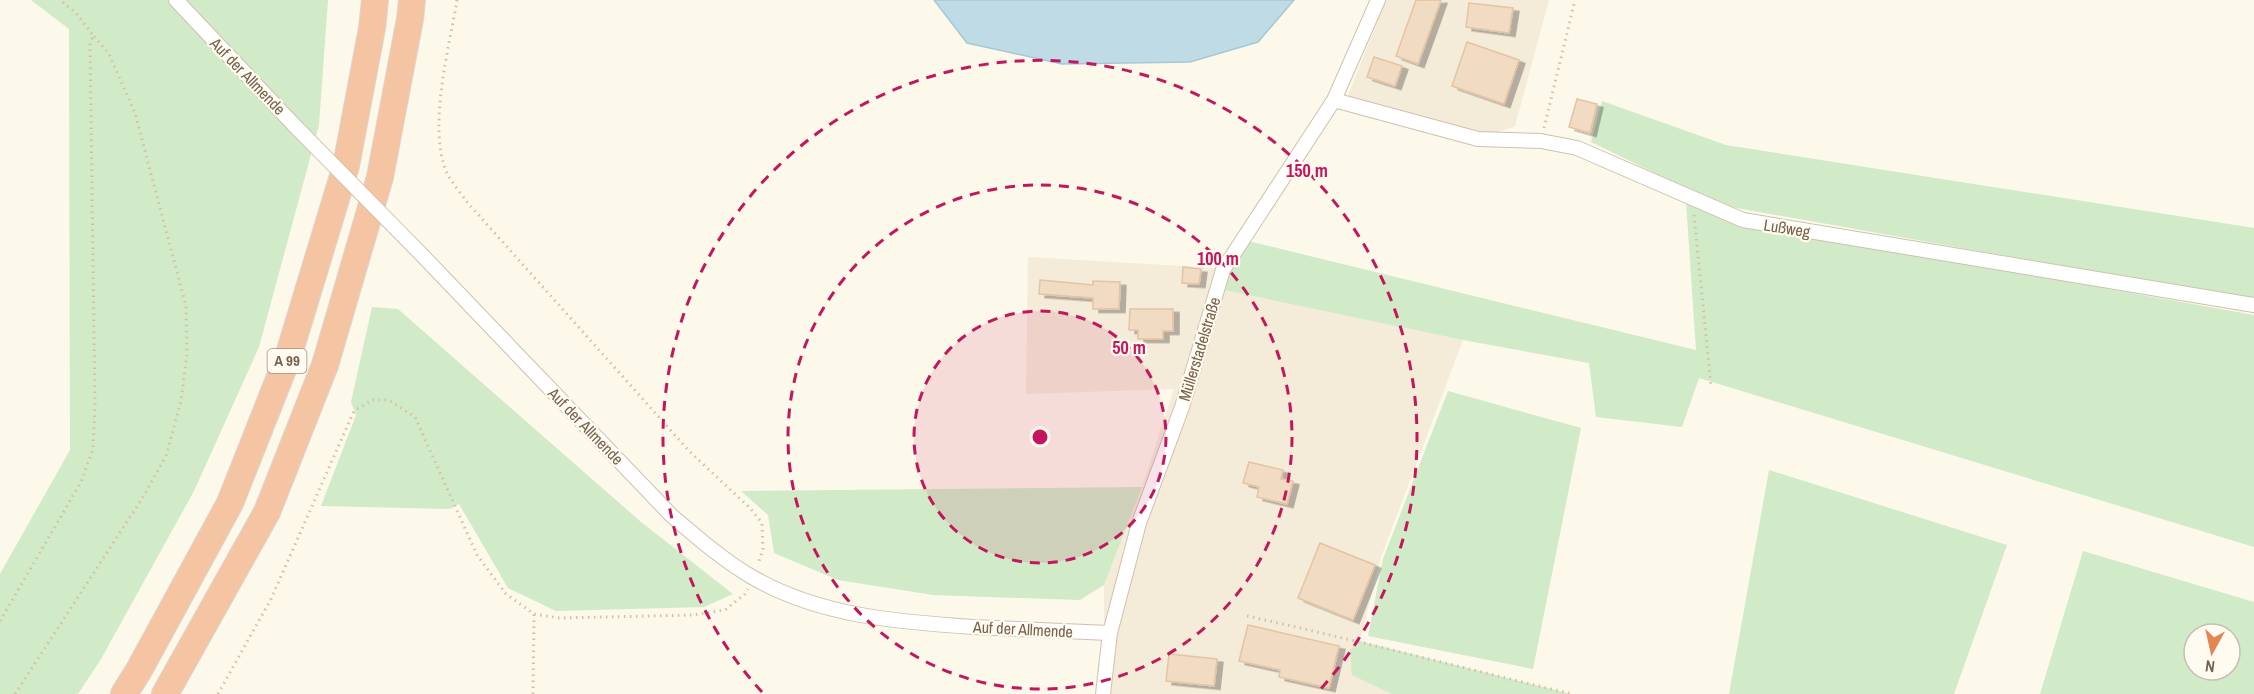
<svg xmlns="http://www.w3.org/2000/svg" width="2254" height="694" font-family="'Archivo Narrow',sans-serif">
<defs>
<filter id="shadow"><feDropShadow dx="6" dy="3.5" stdDeviation="0" flood-color="#0004"/></filter>
</defs>
<rect width="100%" height="100%" fill="#fcf8ea"/>
<path fill="#f4ebd9" d="M1386 0H1549L1515 126 1478 139 1345 103Z
M1028 257 1216 268 1219 289 1463 340 1381 557 1360 640 1459 694H1104V585L1142 487 1174 389 1026 394Z"/>
<path fill="#d1eac8" fill-rule="evenodd" d="M31 0H328L319 125 259 347 194 491 101 659 78 694H0V574L70 450 69 29Z
M1602 101 1726 145 2254 228V300L1720 205 1591 142Z
M1686 201 1745 224 2254 315V547L1699 378 1682 427 1596 417 1589 363 1463 340 1219 289 1248 241 1696 350Z
M372 307 398 309 641 522 733 594 704 607 556 611 508 588 459 504 450 509 321 506 356 415 351 402Z
M1448 391 1581 428 1533 669 1368 636 1383 559Z
M1769 470 2007 545 1954 694H1729Z
M1142 487 1104 585 1080 600 933 595 838 580 774 553 768 515 741 491Z
M2083 551 2254 602V694H2040ZM2194 634H2230V670H2194Z
M1360 641 1571 694H1392L1352 675 1350 650Z"/>
<path fill="#bedbe6" stroke="#a5c9d7" stroke-width="1.5" d="M934 0H1294L1258 42 1190 62 1062 64 967 43Z"/>
<path fill="#f1dbc2" stroke="#e3c4a3" stroke-width="1.5" filter="url(#shadow)" d="M1416 0H1441L1418 64 1396 56Z
M1469 3 1513 8 1509 33 1466 27Z
M1467 42 1519 60 1504 104 1452 86Z
M1374 57 1402 66 1395 86 1367 77Z
M1577 99 1597 104 1590 133 1569 127Z
M1183 267 1201 269 1199 284 1182 283Z
M1040 280 1093 285V281L1120 282 1119 309H1093V298L1039 294Z
M1130 309H1173V331H1163V339H1138V330H1129Z
M1249 462 1283 470 1281 479 1293 481 1287 504 1257 497 1259 487 1243 483Z
M1320 543 1375 565 1353 620 1298 598Z
M1248 625 1339 646 1329 688 1279 677 1280 670 1239 661Z
M1169 654 1217 659 1214 686 1166 681Z"/>
<g fill="none" stroke-linecap="round" stroke-linejoin="round">
<defs>
<path id="street" d="M176 0 294 125
M1334 100 1478 139 1541 141 1577 148 1743 220 2254 305
M420 253 672 516C698 538 723 560 752 577 819 616 898 622 973 627 1019 629 1065 631 1110 633
M1103 694 1110 633 1139 523 1182 407 1223 270 1334 100 1378 0"/>
<path id="highway" d="M124 694 139 670 230 503 289 354 346 166 372 28 375 0
M165 694 267 512 325 365 380 177 410 19 412 0"/>
</defs>
<use href="#street" stroke="#cec1af" stroke-width="16"/>
<use href="#highway" stroke="#dcd6d1" stroke-width="28"/>
<path stroke="#d6bfa5" stroke-width="3" stroke-dasharray="1.5 4.5" stroke-linecap="butt" d="M457 0C449 49 428 125 446 171 451 182 460 192 467 202L690 452 751 509 762 523 763 549 758 564
M1544 128 1575 0
M1694 215 1711 386
M1247 616C1356 640 1463 668 1572 694
M0 621 81 482 93 449 95 406 90 45 93 35 76 13 60 0
M15 694 143 497 166 456 181 401 187 354 186 306 135 113 109 54 93 35
M218 694 271 599 354 411 372 400H389L415 417 477 555 506 594 534 614 559 618 693 615 725 610 745 594 748 589
M533 694 534 614"/>
<use href="#street" stroke="#fff" stroke-width="14"/>
<use href="#highway" stroke="#f4c4a3" stroke-width="26"/>
<defs>
<path id="street-bridge" d="M294 125 420 253"/>
</defs>
<use href="#street-bridge" stroke="#cec1af" stroke-width="16" stroke-linecap="butt"/>
<use href="#street-bridge" stroke="#fff" stroke-width="14"/>
</g>
<circle cx="1040" cy="437" r="126" fill="#c2185b" fill-opacity=".12"/>
<g fill="none" stroke="#c2185b" stroke-width="3" stroke-dasharray="10 8">
<circle cx="1040" cy="437" r="126"/>
<circle cx="1040" cy="437" r="252"/>
<path d="M762 692A377 377 0 1 1 1318 692"/>
</g>
<g text-anchor="middle" stroke-width="4.5" stroke-linejoin="round" paint-order="stroke">
<rect fill="#fffbf1" stroke="#a0907e" stroke-width="1.5" x="267.5" y="349" width="39" height="24" rx="4.5"/>
<g font-size="15" font-weight="bold" fill="#77624d">
<text x="287" y="366">A 99</text>
</g>
<g font-size="16" fill="#77624d" stroke="#fffbf1">
<text transform="translate(248 76) rotate(46)" y="6">Auf der Allmende</text>
<text transform="translate(1787 228) rotate(9)" y="6">Lußweg</text>
<text transform="translate(1199 349) rotate(-73)" y="6">Müllerstadelstraße</text>
<text transform="translate(586 426) rotate(46)" y="6">Auf der Allmende</text>
<text transform="translate(1023 629) rotate(3)" y="6">Auf der Allmende</text>
</g>
</g>
<circle cx="1040" cy="437" r="9" fill="#c2185b" stroke="#fffbf1" stroke-width="3"/>
<g font-size="18" text-anchor="middle" font-weight="bold" fill="#c2185b" stroke="#fffbf1" stroke-width="4.5" stroke-linejoin="round" paint-order="stroke">
<text x="1307" y="177">150 m</text>
<text x="1218" y="265">100 m</text>
<text x="1129" y="354">50 m</text>
</g>
<g transform="translate(2212 652) rotate(188)"><circle r="28" fill="#fffbf1" stroke="#c9beaf" stroke-width="1.5"/>
<path d="M0-4.5L10 22L0 15L-10 22Z" fill="#e28754"/>
<text y="-9" font-size="16" font-weight="bold" text-anchor="middle" fill="#77624d">N</text>
</g>
</svg>
